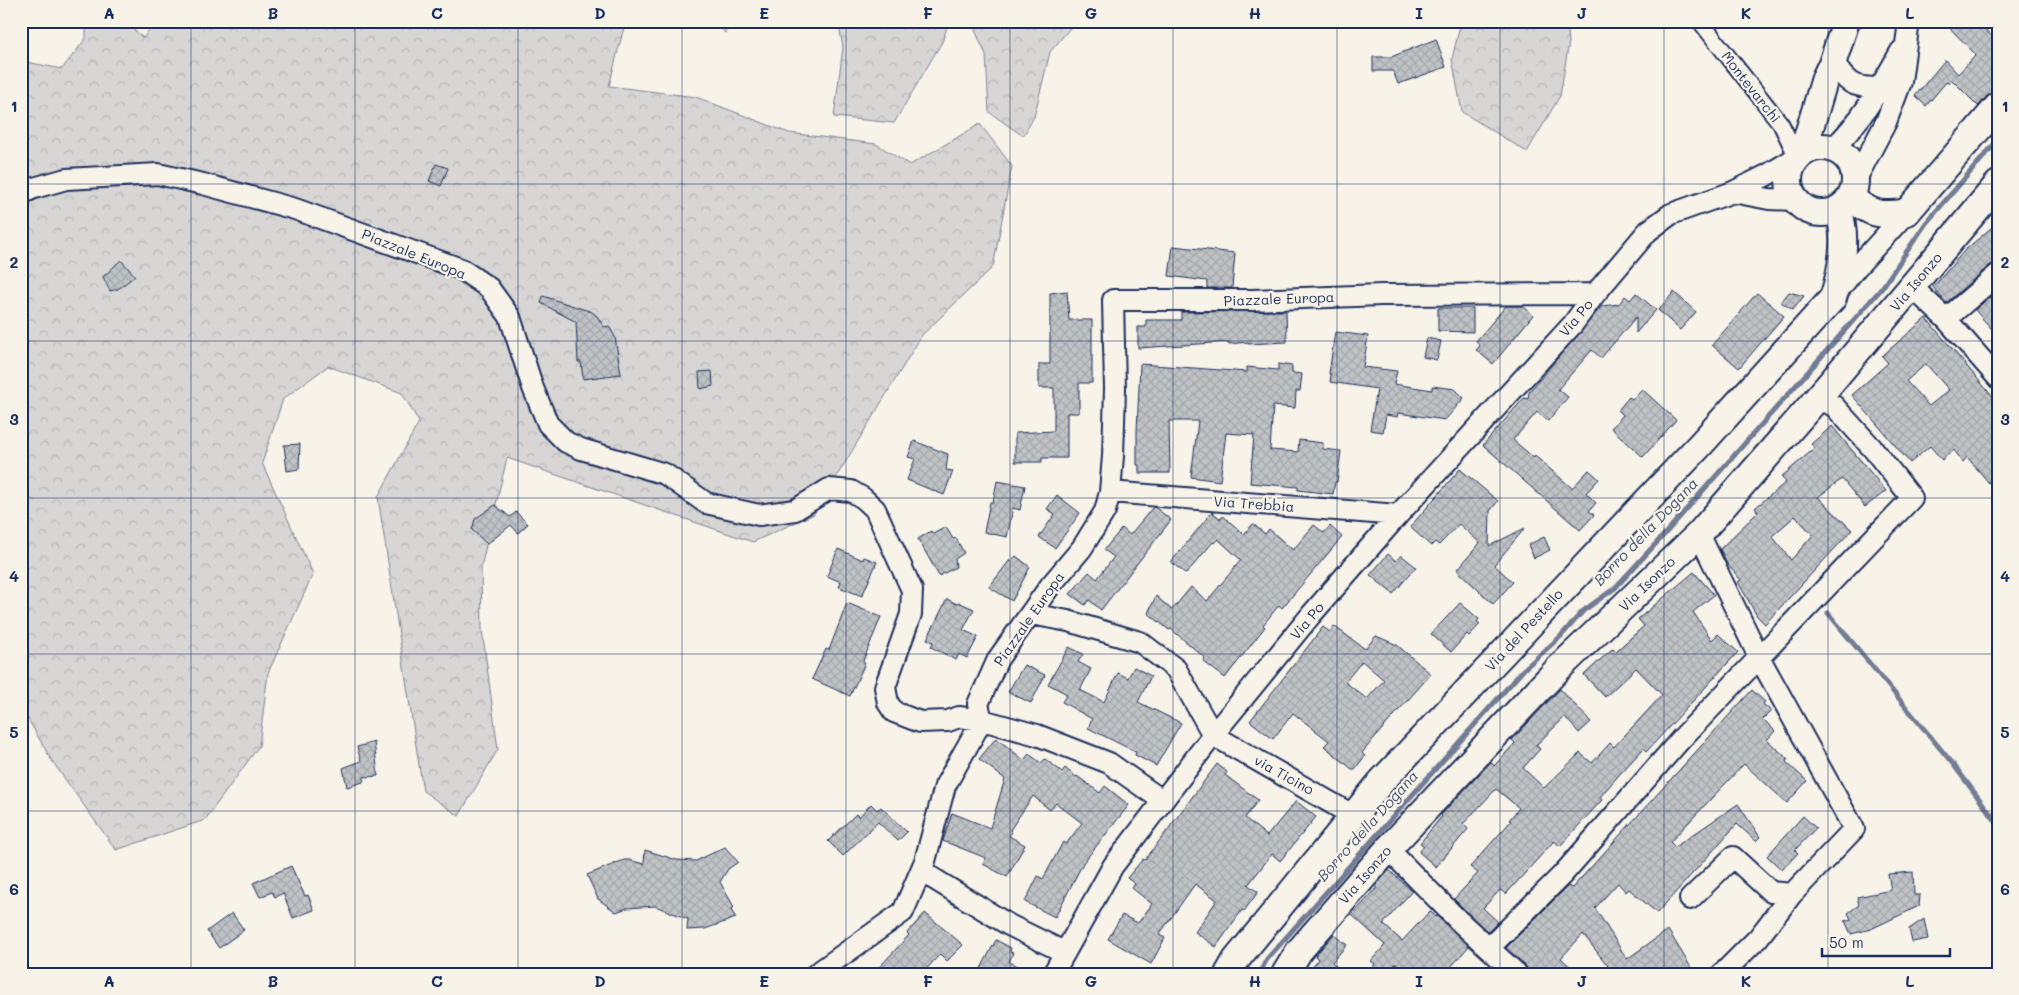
<svg xmlns="http://www.w3.org/2000/svg" width="2019" height="995" font-family="Mali,sans-serif">
<defs>
<pattern id="forest-crowns" width="20" height="18" patternUnits="userSpaceOnUse" patternTransform="scale(1.25)"><rect width="20" height="18" fill="#d7d6d4"/><path d="M2 6a3 3 0 1 1 6 0M12 15a3 3 0 1 1 6 0" fill="none" stroke="#b8b8b8"/></pattern>
<pattern id="building-cross-hatch" width="8" height="8" patternUnits="userSpaceOnUse" patternTransform="scale(1.25)"><rect width="8" height="8" fill="#c0c3c5"/><path d="M0 0l8 8M0 8l8-8" fill="none" stroke="#a4a8ac"/></pattern>
</defs>
<rect width="100%" height="100%" fill="#f7f3e8"/>
<filter id="ink" filterUnits="userSpaceOnUse"><feTurbulence type="fractalNoise" baseFrequency=".02" numOctaves="2"/><feDisplacementMap in="SourceGraphic" scale="10" xChannelSelector="R" yChannelSelector="G"/><feConvolveMatrix kernelMatrix="1 2 1 2 8 2 1 2 1" color-interpolation-filters="sRGB"/></filter>
<g filter="url(#ink)">
<path fill="url(#forest-crowns)" stroke="#798299" d="M86 21H124L143 38 156 21H632L624 27 609 86 696 97 789 133 876 144 910 165 980 124 1012 166 993 267 922 335 814 514 753 542 507 458 481 567 482 629 498 749 459 816 423 791 378 497 419 422 402 393 328 366 283 399 262 463 313 574 268 673 259 746 205 820 116 850 52 761 21 707V61L62 69 86 38Z
M715 21H734L725 33Z
M838 21H949L942 42 894 123 834 117 843 47Z
M971 21H1076L1050 52 1034 117 1023 136 989 112 986 55Z
M1461 21H1567L1569 42 1560 96 1527 152 1462 112 1452 59Z"/>
<g fill="none" stroke-linecap="round" stroke-linejoin="round">
<path stroke="#727c95" stroke-width="5" d="M1828 613 1953 764 1998 824
M1259 974 1267 959 1524 669 1560 637 1583 611 1615 588 1662 537 1882 288 1926 223 1998 140"/>
</g>
<path fill="url(#building-cross-hatch)" stroke="#1b2f5e" fill-rule="evenodd" d="M1943 21H1976L1998 42V91L1987 96 1978 106 1952 80 1949 83 1947 81 1926 106 1915 96 1945 60 1958 74 1976 55Z
M1436 39 1446 67 1398 84 1393 71H1373V57H1391Z
M436 164 448 168 441 186 429 181Z
M1998 222V262L1990 265 1946 303 1933 287 1965 250Z
M1173 246 1235 253 1232 288H1207V281L1169 276Z
M121 260 135 276 118 289 110 291 103 277Z
M1998 290V336L1975 310Z
M1067 291 1069 320H1092V383H1079V413H1067V458H1042V462H1015V433L1054 431V388H1039V364H1050V293Z
M1674 292 1696 312 1680 330 1658 310Z
M1789 292 1804 296 1793 310 1781 302Z
M1636 293 1656 310 1636 333V317L1601 358 1592 350 1558 389 1568 397 1548 421 1537 412 1513 440 1534 458 1535 456 1572 488 1589 470 1599 479 1586 493 1596 503 1589 511 1594 515 1580 530 1483 445 1524 398 1528 399 1529 392 1602 306 1619 304 1625 296 1630 300Z
M1757 293 1784 316 1739 368 1712 345Z
M543 296 592 312 597 316 604 327 609 326 615 337 621 374 583 379 581 362H578L576 322 541 303Z
M1506 306H1523L1533 315 1493 364 1476 350 1480 346 1476 341Z
M1438 308H1473V332L1438 331Z
M1286 311 1287 342 1248 344V342L1229 344V342L1138 348V327H1146V320H1181V312Z
M1926 318 1998 403V475L1989 483 1967 457 1963 462 1954 450 1942 460 1930 446 1910 463 1852 395 1888 363 1882 356ZM1926 364 1949 390 1929 406 1906 381Z
M1335 332 1368 336 1363 367 1397 371 1394 384 1432 390V386L1455 389 1464 398 1445 420 1398 413 1397 417 1386 415 1383 432 1370 430 1377 389 1330 382 1331 374H1329Z
M1427 338 1441 341 1437 360 1423 357Z
M1140 364 1247 372V367L1278 370V364L1292 366V373L1302 374 1300 391H1296L1295 408 1273 406 1270 450 1298 452 1299 440 1323 443V449L1341 451 1337 482H1335L1333 494 1298 490V487L1250 483 1254 435 1226 433 1220 481 1191 477 1198 421H1169L1170 473H1139V465H1137V431Z
M712 371 713 386 700 389 699 372Z
M1642 389 1676 420 1643 457 1611 428 1623 415 1618 410 1629 397 1632 399Z
M1832 426 1886 491 1865 507 1842 479 1818 497 1852 530 1765 624 1757 616 1738 582 1741 580 1727 564 1720 549 1758 512 1755 508 1786 482 1781 477 1815 448 1811 444ZM1795 516 1813 535 1791 560 1772 536Z
M914 441 948 454 946 470 953 471 944 495 907 480 915 459 908 457Z
M300 444 299 469 287 471 284 445Z
M1460 469 1498 501 1490 511 1489 546 1525 528 1494 565 1513 582 1493 604 1457 570 1480 543 1459 524 1439 545 1435 542 1431 546 1410 527Z
M997 481 1025 486 1020 510 1013 508 1007 537 984 532 990 502H993Z
M1057 495 1080 513 1055 548 1039 537 1055 514 1047 509Z
M495 505 510 517 516 512 528 524 518 533 511 525 487 544 472 530 475 519Z
M1153 507 1156 508 1171 520 1101 610 1089 600 1085 605 1070 594 1089 572 1097 579 1114 557 1104 550 1122 528 1130 535Z
M1212 512 1221 519 1223 516 1244 534 1253 524 1265 534 1269 529 1293 550 1314 525 1324 533 1330 526 1342 537 1282 608 1279 605 1263 625 1265 627 1225 678 1203 661 1205 658 1171 629 1169 630 1148 613 1156 596 1172 610 1191 587 1207 601 1241 560 1218 539 1214 543 1213 542 1186 574 1171 562Z
M946 527 953 539 956 538 964 553 955 559 956 567 939 576 918 539 931 531 933 534Z
M1544 537 1550 550 1534 558 1528 545Z
M838 549 863 560 864 557 877 562 862 596 839 587 841 582 827 576Z
M1388 554 1396 561 1401 555 1416 567 1393 594 1370 575Z
M1016 556 1030 567 1012 601 989 587 1010 560 1009 563Z
M1694 572 1714 595 1693 612 1712 640 1718 634 1738 652 1647 751 1644 748 1618 776 1600 797 1602 800 1560 846 1554 841 1506 894 1500 890 1483 908 1498 922 1488 932 1454 899 1478 873 1470 867 1511 821 1509 820 1519 808 1496 789 1463 824 1468 829 1436 867 1419 852 1424 846 1420 843 1442 816 1441 815 1491 762 1494 766 1515 743 1512 740 1560 689 1591 722 1579 733 1565 717 1536 745 1540 749 1523 768 1544 788 1580 753 1592 763 1610 743 1614 747 1662 695 1636 668 1605 697 1584 675 1613 648 1616 651 1644 626 1638 619Z
M947 599 957 604 958 602 974 609 963 630 978 637 967 658 959 654 956 660 931 647 933 642 927 639Z
M847 603 881 617 863 661 865 663 850 696 812 679 826 649 829 650Z
M1460 603 1479 619 1477 622 1480 624 1469 636 1467 634 1451 652 1431 634Z
M1334 626 1365 649 1376 636 1397 645 1431 674 1376 736 1362 753 1365 756 1355 769H1352L1324 746 1329 741 1293 713 1273 739 1250 721 1323 627 1330 632ZM1362 661 1384 680 1367 699 1345 682Z
M1069 647 1083 654 1078 662 1091 669 1080 690 1104 702 1118 673 1128 678 1134 667 1151 676 1138 702 1181 723 1156 766 1135 755 1136 752 1088 728 1092 719 1062 702 1067 694 1048 684Z
M1024 665 1045 675 1031 703 1008 692Z
M1752 690 1765 702 1763 704 1771 711 1763 719 1775 731 1767 740 1788 759 1786 762 1807 781 1787 803 1744 764 1670 842 1675 847 1738 804 1760 837 1756 841 1737 824 1657 913 1629 889 1626 892 1618 883 1595 908 1627 959 1668 930 1695 974H1600L1608 966 1583 934 1561 958 1578 974H1529L1525 965 1506 948 1568 886 1572 888Z
M996 738 1024 760 1029 754 1041 763 1045 759 1062 772 1065 768 1076 777 1077 776 1100 793 1105 786 1129 805 1083 863 1055 917 1025 902 1038 876 1043 879 1063 842 1066 844 1082 823 1056 803 1050 810 1033 796 1020 815 1010 830 1012 832 1009 836 1025 845 1007 877 983 864 986 858 943 841 952 813 990 828 1005 779 979 759Z
M374 742 378 776 364 777 363 782 347 787 343 768 361 761 357 747Z
M1217 764 1227 772 1225 775 1258 800 1245 818 1267 836 1296 801 1316 817 1280 861 1272 854 1248 885 1258 892 1244 911 1242 910 1216 947 1195 932 1217 900 1195 884 1159 935 1165 938 1151 964 1108 939 1122 915 1138 923 1152 904 1132 888 1135 884 1127 878 1143 859 1145 860Z
M871 804 877 810 881 807 907 832 898 841 878 822 843 856 828 841 856 814 859 817Z
M1803 816 1816 828 1795 850 1798 853 1782 870 1767 856Z
M725 847 738 862 728 869 720 882 734 907 731 910 736 918 705 929 687 930 688 919 655 906 627 908 616 912 598 899 587 875 624 860H629L644 864 645 850 677 860 696 861Z
M291 866 305 896 308 895 314 910 293 918 283 893 275 897 272 892 260 897 253 883Z
M1389 870 1412 891 1383 924 1402 941 1430 911 1436 917 1437 916 1469 946 1445 974H1408L1396 963 1386 974H1367L1375 964 1371 961 1385 945 1352 915 1377 888 1375 886Z
M1913 872 1914 895H1920L1919 906 1871 929 1851 934 1845 921 1851 919 1848 913 1859 905 1857 897 1891 890 1888 874Z
M232 913 244 930 219 948 207 931Z
M925 913 963 945 947 961 940 954 922 974H873L909 935 907 933Z
M1924 919 1928 939 1912 942 1909 929Z
M1334 934 1347 945 1332 962 1344 974H1307L1318 959 1315 956Z
M996 940 1011 948 1010 952 1013 953 1009 962 1032 974H978Z
M1489 965 1499 974H1481Z"/>
<g fill="none" stroke-linecap="round" stroke-linejoin="round">
<defs>
<path id="pedestrian" d="M1700 21 1781 124 1797 157"/>
<path id="minor" d="M1833 61C1846 84 1854 88 1880 88
M1833 148C1863 120 1881 86 1901 51
M1855 181 1886 122 1901 82 1909 21
M1733 192 1769 199 1796 200
M21 194 34 188 66 179 158 174 203 184 295 209 461 269 489 288 510 317 533 388 548 424 566 442 581 449 665 474 706 503 759 515 795 510 829 489 851 491 863 498 875 509 912 590 911 614 885 687 888 703 894 712 920 722 948 721 959 717 982 720 978 704 998 659 1050 586 1082 548 1105 511 1110 492 1113 456 1115 389 1113 300H1252L1381 295 1595 294 1648 231 1671 214 1733 192 1767 175 1797 157
M1912 287 1946 319 1998 378
M1837 292 1855 269 1907 212
M1946 319 1998 274
M1110 492 1398 515
M1031 614 1068 621 1140 642 1176 669 1213 735 1354 816
M1388 849 1459 921 1517 974
M921 871 1009 925 1064 952
M1690 899 1733 857 1771 892 1792 894 1854 829 1759 657 1699 534
M1489 948 1563 874 1682 738 1912 498 1874 450 1834 406 1817 399
M816 974 903 912 925 861 945 786 982 720 1037 735 1109 763 1156 796 1160 803
M1053 974 1113 866 1213 735 1311 615 1398 515 1573 324 1595 294
M1722 974 1758 938 1792 894"/>
<path id="tertiary" d="M1789 180a33 33 0 1 1 66 0a33 33 0 1 1-66 0Z
M1803 151 1825 78 1833 61 1846 21
M1850 197C1870 214 1881 217 1907 212L1998 106
M1228 974 1236 960 1381 782 1700 445 1833 298C1842 271 1848 236 1838 209
M1285 974 1299 951 1388 849 1559 668 1699 534 1828 386 1998 184"/>
</defs>
<use href="#pedestrian" stroke="#1b2f5e" stroke-width="19"/>
<use href="#minor" stroke="#1b2f5e" stroke-width="24"/>
<use href="#tertiary" stroke="#1b2f5e" stroke-width="30"/>
<use href="#pedestrian" stroke="#f7f3e8" stroke-width="15"/>
<use href="#minor" stroke="#f7f3e8" stroke-width="20"/>
<use href="#tertiary" stroke="#f7f3e8" stroke-width="26"/>
</g>
</g>
<path fill="none" stroke="#1b2f5e" stroke-width="1" stroke-opacity="0.55" d="M191 21V974M355 21V974M518 21V974M682 21V974M846 21V974M1010 21V974M1173 21V974M1337 21V974M1500 21V974M1664 21V974M1828 21V974M21 184H1998M21 341H1998M21 498H1998M21 654H1998M21 811H1998"/>
<g text-anchor="middle" stroke-width="4.5" stroke-linejoin="round" paint-order="stroke">
<g font-size="14" fill="#1b2f5e" stroke="#f7f3e8">
<text transform="translate(1751 87) rotate(52)" y="5">Montevarchi</text>
<text transform="translate(414 254) rotate(22)" y="5">Piazzale Europa</text>
<text transform="translate(1916 282) rotate(-50)" y="5">Via Isonzo</text>
<text transform="translate(1279 299) rotate(-2)" y="5">Piazzale Europa</text>
<text transform="translate(1576 318) rotate(-50)" y="5">Via Po</text>
<text transform="translate(1254 504) rotate(4)" y="5">Via Trebbia</text>
<text transform="translate(1647 584) rotate(-44)" y="5">Via Isonzo</text>
<text transform="translate(1029 619) rotate(-55)" y="5">Piazzale Europa</text>
<text transform="translate(1307 621) rotate(-50)" y="5">Via Po</text>
<text transform="translate(1524 630) rotate(-47)" y="5">Via del Pestello</text>
<text transform="translate(1284 775) rotate(29)" y="5">via Ticino</text>
<text transform="translate(1365 875) rotate(-49)" y="5">Via Isonzo</text>
</g>
<g font-size="15" font-style="italic" fill="#465679" stroke="#f7f3e8">
<text transform="translate(1646 532) rotate(-46)" y="5">Borro della Dogana</text>
<text transform="translate(1368 826) rotate(-48)" y="5">Borro della Dogana</text>
</g>
</g>
<rect width="2019" height="995" fill="none" stroke="#f7f3e8" stroke-width="55"/>
<path d="M1822 948v8h128v-8" fill="none" stroke="#1b2f5e" stroke-width="2.5"/>
<text x="1829" y="948" font-size="15" fill="#1b2f5e" stroke="#f7f3e8" stroke-width="4" paint-order="stroke">50 m</text>
<rect x="28" y="28" width="1964" height="940" fill="none" stroke="#1b2f5e" stroke-width="2"/>
<g font-size="16" text-anchor="middle" font-weight="bold" fill="#1b2f5e">
<text x="109" y="19">A</text>
<text x="273" y="19">B</text>
<text x="437" y="19">C</text>
<text x="600" y="19">D</text>
<text x="764" y="19">E</text>
<text x="928" y="19">F</text>
<text x="1091" y="19">G</text>
<text x="1255" y="19">H</text>
<text x="1419" y="19">I</text>
<text x="1582" y="19">J</text>
<text x="1746" y="19">K</text>
<text x="1910" y="19">L</text>
<text x="14" y="112">1</text>
<text x="2005" y="112">1</text>
<text x="14" y="268">2</text>
<text x="2005" y="268">2</text>
<text x="14" y="425">3</text>
<text x="2005" y="425">3</text>
<text x="14" y="582">4</text>
<text x="2005" y="582">4</text>
<text x="14" y="738">5</text>
<text x="2005" y="738">5</text>
<text x="14" y="895">6</text>
<text x="2005" y="895">6</text>
<text x="109" y="987">A</text>
<text x="273" y="987">B</text>
<text x="437" y="987">C</text>
<text x="600" y="987">D</text>
<text x="764" y="987">E</text>
<text x="928" y="987">F</text>
<text x="1091" y="987">G</text>
<text x="1255" y="987">H</text>
<text x="1419" y="987">I</text>
<text x="1582" y="987">J</text>
<text x="1746" y="987">K</text>
<text x="1910" y="987">L</text>
</g>
</svg>
